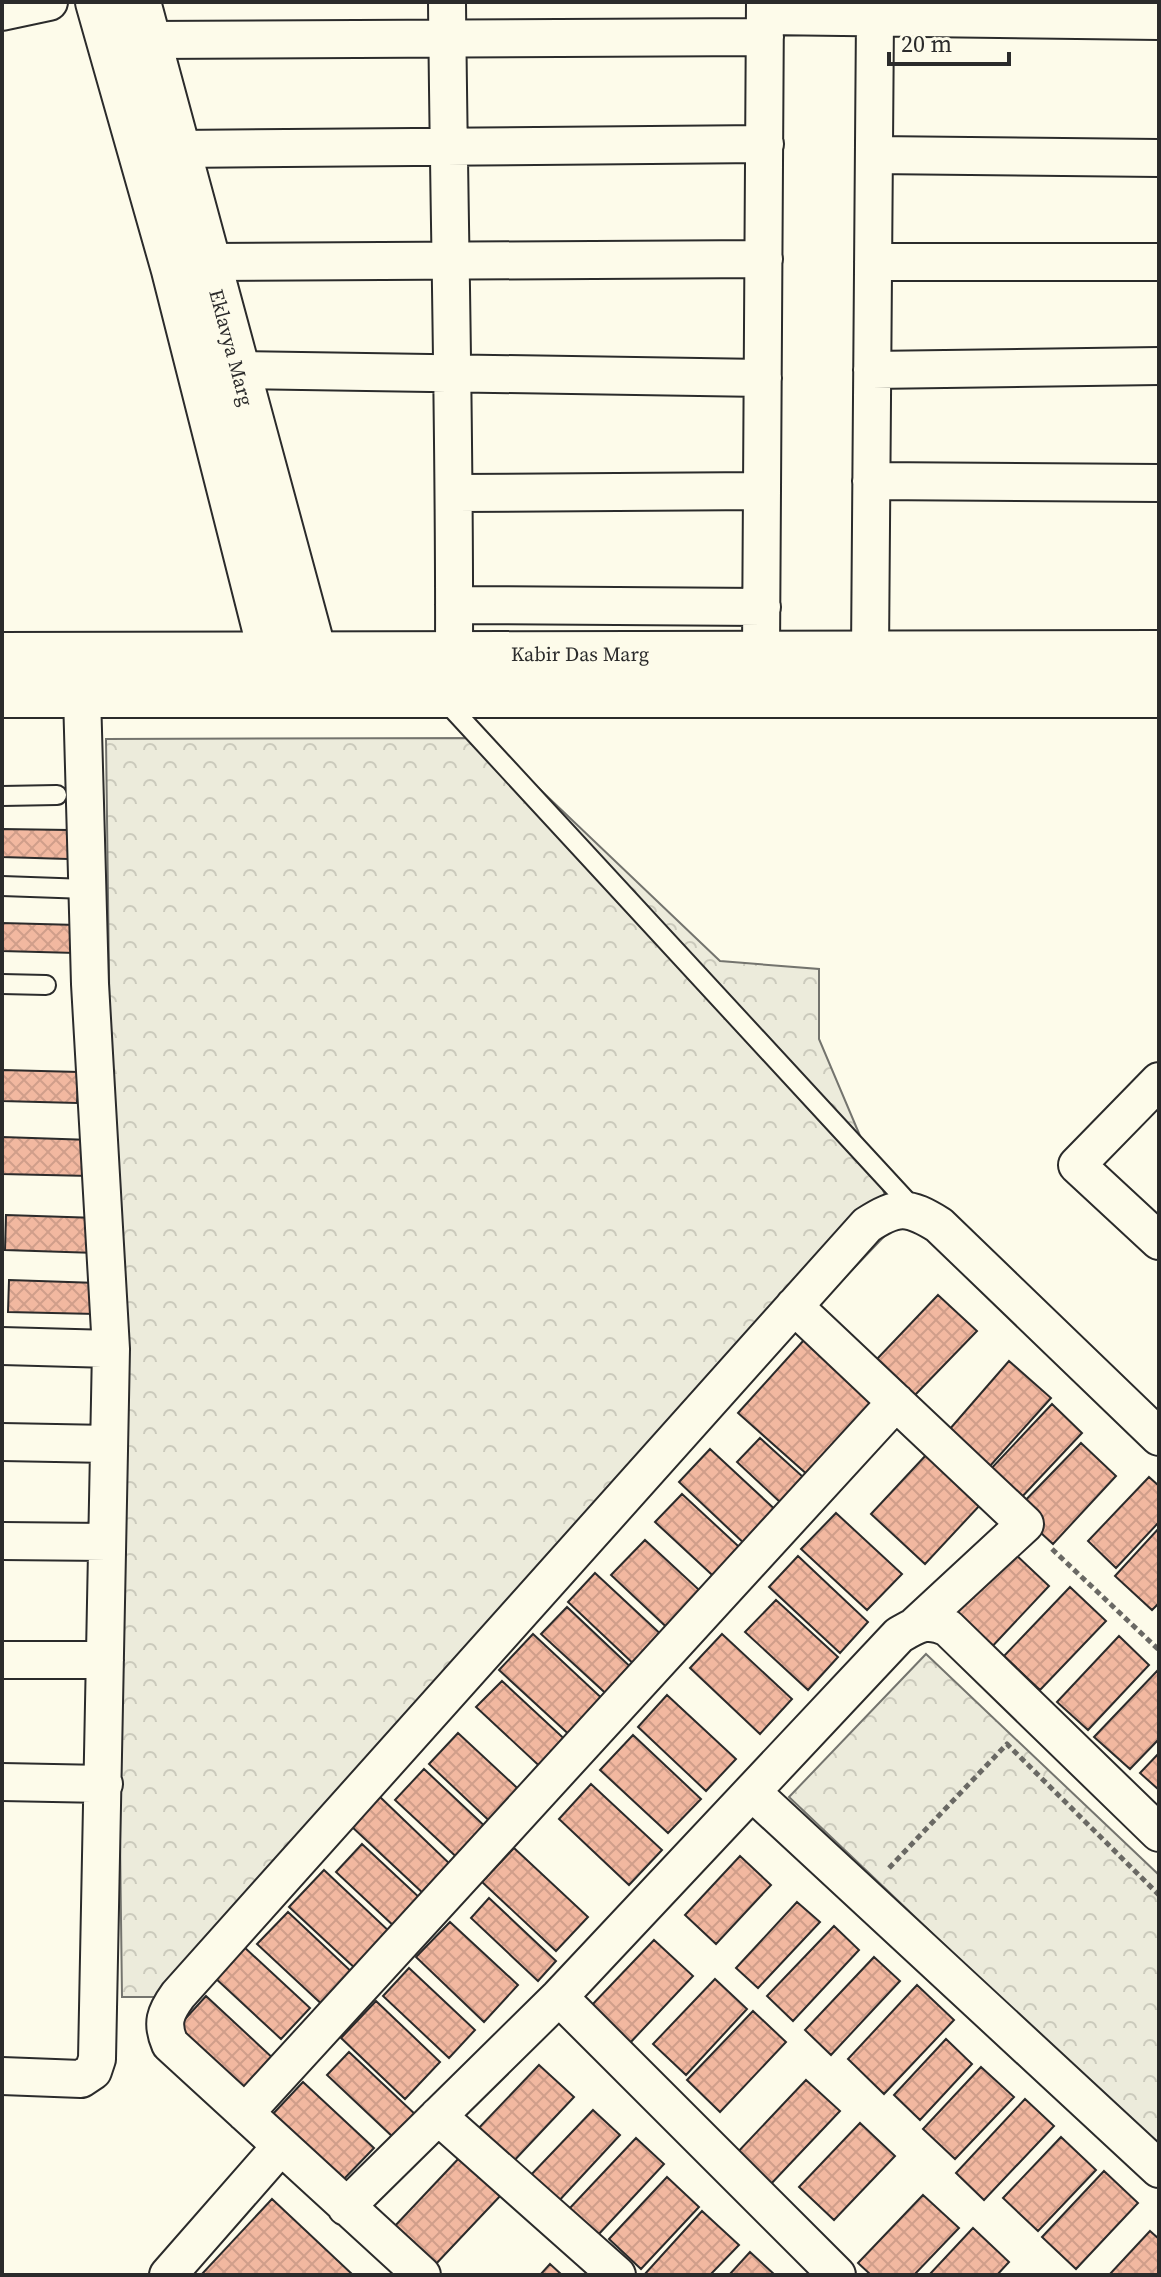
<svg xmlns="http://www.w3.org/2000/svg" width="1161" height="2277" font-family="'Source Serif 4',serif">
<defs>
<pattern id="forest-crowns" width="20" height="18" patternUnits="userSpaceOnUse" patternTransform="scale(2)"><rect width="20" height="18" fill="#ecebdb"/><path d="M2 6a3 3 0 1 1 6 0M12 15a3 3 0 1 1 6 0" fill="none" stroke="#cbcabc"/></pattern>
<pattern id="building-cross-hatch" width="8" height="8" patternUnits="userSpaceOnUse" patternTransform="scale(2)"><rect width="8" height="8" fill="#f2b8a0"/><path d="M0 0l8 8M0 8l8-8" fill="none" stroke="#d09e8a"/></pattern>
</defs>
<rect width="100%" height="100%" fill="#fdfbea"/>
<path fill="url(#forest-crowns)" stroke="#74746e" stroke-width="2" d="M486 738 720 961 819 969V1039L897 1223 157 1997H122L106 739Z
M926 1654 1159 1875V2149L789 1797Z"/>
<path fill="url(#building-cross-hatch)" stroke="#2b2b2b" stroke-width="2" d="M2 829 69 830 68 859 2 857Z
M2 923 77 925 76 953 2 951Z
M2 1070 79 1072 77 1103 2 1101Z
M2 1137 91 1140 90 1176 2 1174Z
M6 1215 97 1218 96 1253 5 1250Z
M9 1280 97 1283 96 1314 8 1312Z
M938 1295 977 1331 915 1395 877 1359Z
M804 1340 874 1403 809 1476 738 1413Z
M1009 1361 1051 1398 990 1466 949 1430Z
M1052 1404 1082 1433 1019 1500 988 1472Z
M760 1438 803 1477 780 1502 737 1462Z
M1081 1443 1116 1476 1053 1544 1016 1510Z
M710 1449 780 1514 748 1547 679 1482Z
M927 1454 981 1504 925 1564 871 1514Z
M1149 1477 1159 1486V1522L1116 1568 1088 1541Z
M682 1494 750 1557 723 1585 655 1522Z
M836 1513 902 1574 867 1610 801 1549Z
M1159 1528V1603L1152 1610 1115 1576Z
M645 1540 710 1600 676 1636 611 1575Z
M1013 1552 1049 1586 987 1652 950 1618Z
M798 1556 868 1622 840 1653 769 1587Z
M595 1573 666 1639 638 1668 568 1602Z
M1070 1587 1106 1621 1040 1690 1004 1656Z
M776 1600 838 1657 808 1690 745 1632Z
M567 1607 638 1674 613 1700 541 1634Z
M533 1634 608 1704 574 1739 499 1670Z
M722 1634 792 1699 760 1734 690 1668Z
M1119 1636 1149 1665 1088 1730 1057 1702Z
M1158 1670 1159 1739 1130 1769 1094 1737Z
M502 1681 572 1746 547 1773 476 1707Z
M667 1695 736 1759 706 1791 638 1727Z
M458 1733 528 1798 498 1829 429 1764Z
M633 1735 701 1799 668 1833 600 1770Z
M1159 1753V1790L1140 1773Z
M424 1769 491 1832 463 1863 395 1800Z
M591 1784 662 1850 629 1885 559 1819Z
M379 1796 452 1866 425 1895 351 1826Z
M362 1844 422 1900 396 1928 336 1872Z
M514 1848 588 1917 556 1951 482 1882Z
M740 1856 771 1885 716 1944 685 1915Z
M324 1870 392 1934 357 1970 289 1907Z
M489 1898 556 1961 538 1981 471 1918Z
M797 1902 820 1922 758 1988 736 1968Z
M288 1912 357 1977 327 2009 257 1944Z
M450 1922 518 1985 484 2022 416 1957Z
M834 1926 859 1950 793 2021 767 1996Z
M654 1940 693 1976 629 2044 590 2007Z
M243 1946 310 2008 281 2039 214 1977Z
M874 1957 900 1981 831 2055 805 2030Z
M409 1968 475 2030 449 2058 383 1996Z
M715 1979 747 2009 686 2075 653 2044Z
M917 1985 954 2020 884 2094 848 2059Z
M206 1996 276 2061 246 2094 176 2029Z
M376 2001 440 2062 405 2099 341 2038Z
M753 2011 786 2042 720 2112 687 2080Z
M946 2039 972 2064 920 2120 894 2095Z
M349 2052 417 2116 395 2139 327 2075Z
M539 2065 574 2097 510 2165 475 2132Z
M981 2067 1014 2097 955 2159 923 2129Z
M806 2080 840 2111 769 2186 735 2155Z
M303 2082 374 2148 341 2182 271 2116Z
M1025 2099 1054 2126 984 2200 956 2173Z
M593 2110 620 2135 556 2204 528 2178Z
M860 2123 895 2156 834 2220 799 2187Z
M1061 2137 1096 2170 1038 2231 1003 2198Z
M636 2138 664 2164 598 2235 569 2209Z
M461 2156 502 2194 434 2266 393 2228Z
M1104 2171 1138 2203 1076 2269 1042 2237Z
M667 2177 699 2207 641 2269 609 2239Z
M923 2195 959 2228 914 2275H871L858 2263Z
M272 2199 353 2275H201Z
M702 2211 739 2245 710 2275H644Z
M973 2228 1009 2262 997 2275H929Z
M1150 2231 1159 2239V2275H1109Z
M750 2252 775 2275H729Z
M550 2264 562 2275H540Z"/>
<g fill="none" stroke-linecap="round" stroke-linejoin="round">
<defs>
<path id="lane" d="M445 701 915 1210
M2 796 57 795
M2 886 87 889
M2 984 46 985"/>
<path id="street" d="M447 2C449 219 455 436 454 653
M2 12 49 2
M765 16 1159 21
M148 40 765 37
M177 149 765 144
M874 155 1159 158
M208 262 764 259
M873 262H1159
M238 370 763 378
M872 370 1159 366
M871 481 1159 483
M455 493 762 491
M454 605 762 607
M761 652 765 2
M870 653 875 17
M1159 1081 1077 1165 1159 1241
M794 1306 1025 1524 916 1625
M2 1346 111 1349
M2 1442 109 1444
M2 1541 107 1542
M2 1660H105
M2 1782 104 1784
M752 1792 1159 2169
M559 1997 837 2275
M2 2076 81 2079 93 2071 97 2059 111 1349 90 984 82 695
M245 2113 896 1402
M438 2116 617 2275
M346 2207 559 1997 899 1635C918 1624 926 1618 948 1628L1159 1833
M168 2275 281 2146
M422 2275 170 2044C161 2023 165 2013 178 1995L867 1225C898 1205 908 1206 939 1225L1159 1437"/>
<g id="secondary">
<path d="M98 2 174 270 278 681"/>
<path id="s1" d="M138 2 321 679"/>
<path id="s2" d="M2 655 1159 653"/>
<path d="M2 695H1159"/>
</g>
</defs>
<use href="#lane" stroke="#2b2b2b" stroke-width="22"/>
<use href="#street" stroke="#2b2b2b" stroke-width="40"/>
<use href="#secondary" stroke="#2b2b2b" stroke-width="48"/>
<path stroke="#6a6964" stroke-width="5" stroke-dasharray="6 4" stroke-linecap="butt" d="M1052 1549 1159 1650
M889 1868 1007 1744 1159 1895"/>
<use href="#lane" stroke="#fdfbea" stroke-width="18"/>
<use href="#street" stroke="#fdfbea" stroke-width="36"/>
<use href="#secondary" stroke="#fdfbea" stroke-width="44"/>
</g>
<g text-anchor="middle" stroke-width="6" stroke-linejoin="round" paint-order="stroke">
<g font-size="20" fill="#2b2b2b" stroke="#fdfbea">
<text dy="7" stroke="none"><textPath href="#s1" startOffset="358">Eklavya Marg</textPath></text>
<text dy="7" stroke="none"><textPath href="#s2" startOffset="578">Kabir Das Marg</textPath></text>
</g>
</g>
<rect width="1161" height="2277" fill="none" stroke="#2b2b2b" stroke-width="8"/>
<path d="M889 52v12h120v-12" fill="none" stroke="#2b2b2b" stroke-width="4"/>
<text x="901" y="52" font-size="24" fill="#2b2b2b" stroke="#fdfbea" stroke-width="6" paint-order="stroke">20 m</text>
</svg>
